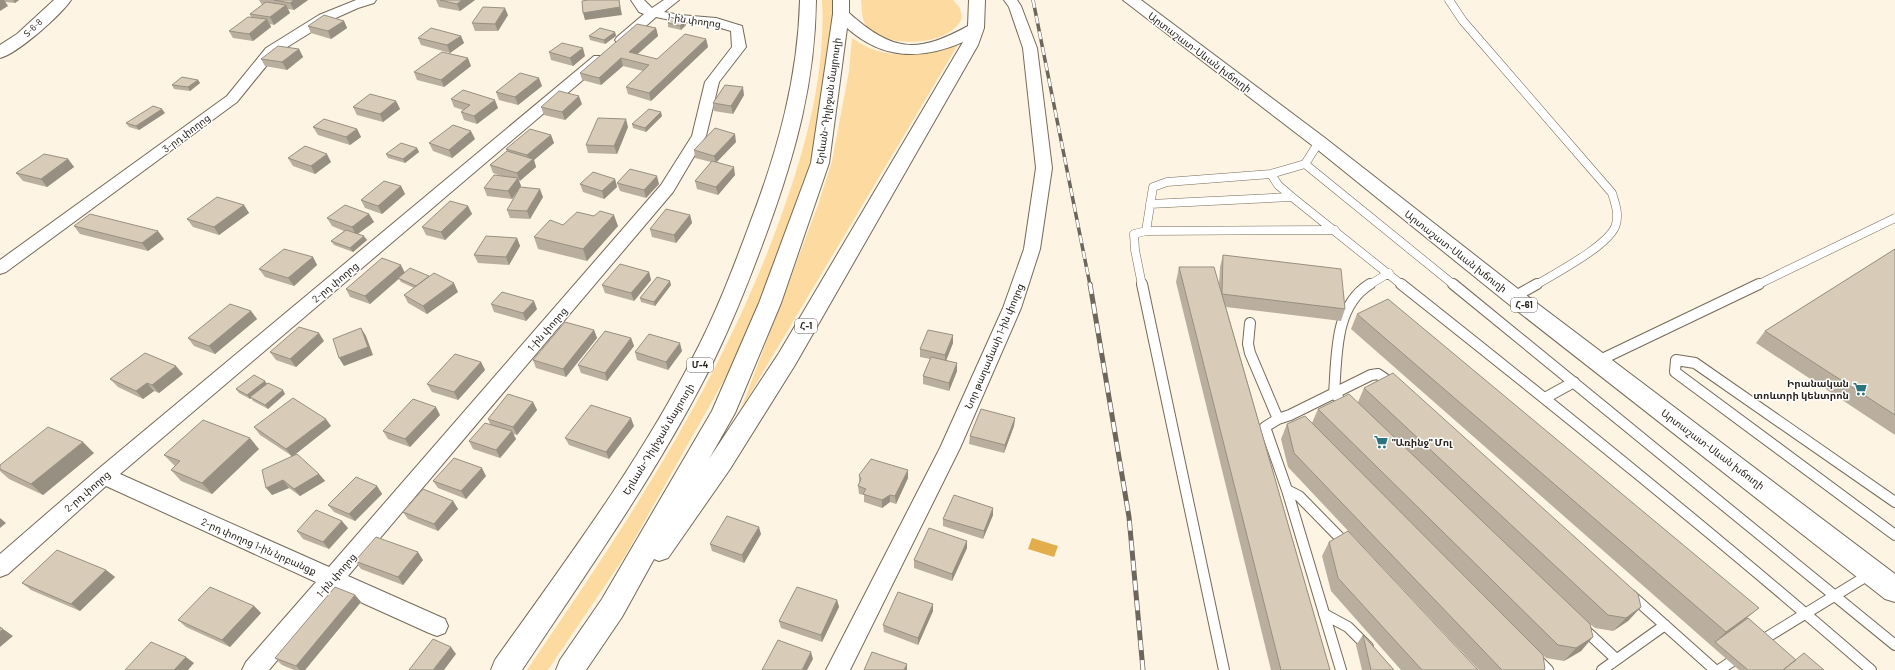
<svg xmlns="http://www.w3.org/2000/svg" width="1895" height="670" font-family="Barlow,'Noto Sans Armenian',sans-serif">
<rect width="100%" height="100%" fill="#fef4e3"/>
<path fill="#fddaa0" d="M822 0H832L834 18 820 133 796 215 737 357 625 556 548 670H527C624 528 720 385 779 222 805 151 826 76 822 0Z
M861 0H953L960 8 962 18C950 47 886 49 867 27 861 19 862 9 861 0Z
M852 38C882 61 926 58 959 43L741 409 818 205 832 161 849 71Z"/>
<path fill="#e2ad4a" d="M1032 538 1058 546 1054 557 1028 549Z"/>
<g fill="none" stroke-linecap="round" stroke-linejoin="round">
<defs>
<path id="lane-far1" d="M1449 0 1463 21 1612 193C1615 203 1619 213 1616 224 1612 244 1554 274 1536 285
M1305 164 1454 285
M1271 174 1278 185 1292 197 1402 285
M1150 204 1292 197
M1146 231 1153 187 1167 182 1271 174 1305 164 1319 142
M1142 285 1135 250 1134 234 1146 231 1335 230
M1369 285 1389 273
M1757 285 1895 218"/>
<path id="lane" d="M1142 284 1224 670
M1401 284C1560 410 1718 537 1871 670
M1453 284 1895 645
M1514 297 1537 284
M1250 323 1248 344 1250 353 1278 419
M1598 361 1759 284
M1338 397 1334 394C1337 356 1334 306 1370 284
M1545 398 1574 382
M1287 490 1299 496 1347 545
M1895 502 1695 363 1676 360 1675 372 1895 535
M1631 595 1715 670
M1324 614 1348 627 1368 647
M1584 629 1616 659
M1764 639 1870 574
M1536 658 1548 670
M1341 670 1287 490 1265 427 1278 419 1290 415 1371 375 1378 374 1394 385
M1602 670 1665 625
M1719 670 1731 662"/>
<path id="street" d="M356 0H376L374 3 358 8 329 21 276 54 237 102 6 272 0 274V260L227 96 266 48 319 15Z
M631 0H644L652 8 664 0H679L664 12 680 15 716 18 742 26 746 47 719 82 706 136 673 192 348 576 445 619 448 626 445 633 437 636 429 633 336 591 269 670H242L246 662 316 582 106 486 8 574 0 577V554L97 470 594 56H604L606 59 604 62 120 474 329 567 661 185 692 136 705 82 732 47 731 31C706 23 681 23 656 17L627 43H617L615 40 617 37 644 14 639 12Z
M1004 0H1017L1021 6 1037 48 1052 168 1040 249 1021 308 960 448 850 670H826L940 448 1003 308 1024 249 1036 168 1023 48 1009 7Z"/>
<path id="secondary" d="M54 0H71C61 15 17 54 0 58V45L17 34Z"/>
<path id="primary" d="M1123 0H1141L1325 138 1522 292 1895 574V602L1885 599 1506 302 1313 146Z"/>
<path id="highway" d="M800 0H816C815 82 796 152 768 229 752 273 735 317 714 360 660 469 589 569 522 670H491L495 660C564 563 637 466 692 359 715 316 733 269 750 223 778 150 798 78 800 0Z
M833 0H849V13C893 52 917 54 968 26L969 0H985L984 28 978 45 795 365 730 469 668 558 659 561 654 559 622 617 586 670H556L560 660 602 599 712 411 759 303 811 163 833 14ZM847 28C883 60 921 60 963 42L779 353 709 459 735 413 781 303 829 163Z"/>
</defs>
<use href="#lane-far1" stroke="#756a58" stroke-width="9"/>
<use href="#lane" stroke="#756a58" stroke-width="12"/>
<use href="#street" stroke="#756a58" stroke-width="2"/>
<use href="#secondary" stroke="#756a58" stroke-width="2"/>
<use href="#primary" stroke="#756a58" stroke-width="2"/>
<use href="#highway" stroke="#756a58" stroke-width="2"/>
<use href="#lane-far1" stroke="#fff" stroke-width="8"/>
<use href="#lane" stroke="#fff" stroke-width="10"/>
<use href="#street" fill="#fff" fill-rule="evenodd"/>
<use href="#secondary" fill="#fff" fill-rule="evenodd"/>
<use href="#primary" fill="#fff" fill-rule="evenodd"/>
<use href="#highway" fill="#fff" fill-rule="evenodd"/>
<defs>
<path id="rail-far1" d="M1033 0 1090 285"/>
<path id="rail" d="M1090 284 1129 517 1143 670"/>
</defs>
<use href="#rail-far1" stroke="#6d665c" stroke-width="3.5"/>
<use href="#rail" stroke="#6d665c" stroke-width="5"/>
<use href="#rail-far1" stroke="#fff" stroke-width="2.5" stroke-dasharray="8" stroke-linecap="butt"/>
<use href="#rail" stroke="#fff" stroke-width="3.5" stroke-dasharray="10" stroke-linecap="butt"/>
</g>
<path fill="#baaf9e" d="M0 0H19L15 3 5 2 8 6Z
M259 0H308L294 10 288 9 290 13 274 25 270 24 271 27 253 41 233 38 229 31 251 17 250 14 262 5Z
M436 0H475L460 11 439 7Z
M508 15 498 31H475L472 23Z
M344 21 347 28 331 39 311 33 308 26Z
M685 21 686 25 681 30 668 27V23Z
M656 28 658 36 637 54 657 59 706 39 708 47 651 101 628 94 626 87 643 71 623 66 601 85 582 80 580 73Z
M615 32 616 36 605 44 590 40 589 36Z
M461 36 464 43 450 53 421 45 418 38Z
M299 49 303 57 287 70 265 66 261 59Z
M549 52 585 56 573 66 551 60Z
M471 66 444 87 417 80 414 72Z
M198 80 200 83 190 91 174 89 172 85Z
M542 86 518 105 499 100 496 92Z
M744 95 733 114 714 111 713 103Z
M451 99 498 108 477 124 464 120 461 112 463 110 454 107Z
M396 101 400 109 383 122 357 115 353 107Z
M582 104 565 120 544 115 541 107Z
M165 113 139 130 129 127 126 123Z
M662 116 646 132 633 128 632 124Z
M313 127 357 129 361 137 350 145 318 135Z
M628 127 617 154 588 153 586 145Z
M551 135 554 143 534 160 536 167 519 181 521 186 512 199 487 196 484 188 504 177 493 173 490 165 507 151 506 149Z
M475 139 452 158 433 151 429 143Z
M736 142 716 162 735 175 718 195 697 189 695 181 711 162 695 158 694 150Z
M417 148 419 152 405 163 388 158 386 154Z
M288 158 331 162 315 174 293 166Z
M68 159 74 167 47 187 23 181 16 173Z
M615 179 617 187 604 199 583 192 580 184Z
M617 183 659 184 646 198 620 191Z
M401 186 405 194 382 214 365 208 361 200Z
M543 197 530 219 510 218 507 210Z
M244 205 249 213 219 235 193 227 187 219Z
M468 206 472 214 445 240 426 235 422 227Z
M369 214 374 222 358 234 367 240 353 252 334 245 331 241 344 231 332 226 327 218Z
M690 215 692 223 676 243 652 237 650 229Z
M563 225 618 226 587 261 538 249 534 237Z
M74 226 164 239 148 251 80 234Z
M517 238 520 246 509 265 478 263 474 255Z
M1895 249V435L1756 343 1765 331Z
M1223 255 1345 309 1341 321 1226 307 1330 670H1271L1176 282 1179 267 1219 285 1220 267Z
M313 257 317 265 294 286 265 277 259 269Z
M649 272 651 280 634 301 605 293 602 285Z
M405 273 458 292 427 314 408 303 404 295 414 288 401 282 399 279 370 304 350 297 346 289Z
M671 285 655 306 641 302 640 298Z
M491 304 537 309 526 321 494 312Z
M251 311 257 319 215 354 194 346 188 338Z
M1357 314 1748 618 1796 660 1824 670H1739L1351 329Z
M594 330 597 338 566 377 536 368 533 360Z
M953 335V343L946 361 957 363V371L949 391 923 384V376L930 359 920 357V349Z
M631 338 634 346 607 381 581 373 578 365Z
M324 341 296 367 276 360 270 352Z
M682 351 668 370 637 360 635 352Z
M481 362 485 370 458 400 432 392 427 384Z
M183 374 159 393 154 391 143 399 118 387 110 379Z
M267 384 285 394 268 409 253 401 251 398 250 399 239 393 236 389Z
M1364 388 1641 607 1628 621 1613 631 1595 628 1590 624 1593 637 1581 651 1564 661 1546 658 1543 655 1544 670H1479L1288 467 1281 439 1287 424 1312 423 1318 409 1358 402Z
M533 402 537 410 517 435 513 434 516 439 500 458 473 449 469 441 490 424 488 419Z
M440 415 410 447 388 439 383 431Z
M1015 418 1014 426 1004 453 969 444 970 436Z
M331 426 294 455 319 474 325 481 300 496 289 488 272 495 292 456 260 435 254 427Z
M634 426 609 459 569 445 565 438Z
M259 449 212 494 181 481 171 470 175 466 164 455Z
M94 453 43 495 9 479 0 471V465Z
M859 475 908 478 896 504 890 502 882 508 864 502V495L859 494 858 486 859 483Z
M486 476 466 499 438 488 433 481Z
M377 486 382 494 355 521 334 512 328 505Z
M453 501 458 509 438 531 408 519 403 512Z
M993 508V515L983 539 943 526V519Z
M348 528 329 549 303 539 297 531Z
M761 534 744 563 712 551 710 544Z
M967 541V548L952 581 914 568V560Z
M1329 542 1478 670H1401L1331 591 1322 556Z
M423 560 403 585 361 569 355 561Z
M106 570 115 577 80 611 31 590 22 583Z
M355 595 361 602 305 670H294L282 665 275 658Z
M837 600 839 607 822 642 781 628 779 621Z
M933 604V611L918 645 884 632 883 625Z
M254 606 261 613 230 647 186 627 178 620Z
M1363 635 1394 670H1362L1356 645Z"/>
<path fill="#978f81" d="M0 0H4L8 6 0 11Z
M13 0H19L15 3Z
M294 0H308L294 10 290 3Z
M462 0H475L460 11 457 4Z
M619 0 622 15 585 20 583 13Z
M286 5 290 13 274 25 270 17Z
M505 8 508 15 498 31 495 24Z
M267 19 271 27 253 41 249 34Z
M344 21 347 28 331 39 328 31Z
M685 21 686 25 681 30 680 26Z
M656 28 658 36 631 60 629 52Z
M615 32 616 36 605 44 604 40Z
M461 36 464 43 450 53 447 45Z
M706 39 708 47 651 101 649 93Z
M583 48 585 56 573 66 570 58Z
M299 49 303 57 287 70 282 62Z
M468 58 471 66 444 87 441 80Z
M621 58 623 66 601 85 599 78Z
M539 78 542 86 518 105 515 97Z
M198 80 200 83 190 91 188 87Z
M743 87 744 95 733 114 731 106Z
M579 96 582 104 565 120 562 112Z
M495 100 498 108 477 124 474 116Z
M396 101 400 109 383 122 380 114Z
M162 109 165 113 139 130 136 126Z
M661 112 662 116 646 132 645 128Z
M626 119 628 127 617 154 614 146Z
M357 129 361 137 350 145 346 137Z
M471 131 475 139 452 158 449 150Z
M735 134 736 142 716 163 714 156Z
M551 135 554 143 534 160 536 167 520 181 517 173 529 162 527 155Z
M417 148 419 152 405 163 403 159Z
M327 154 331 162 315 174 311 166Z
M68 159 74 167 47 187 41 179Z
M734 167 735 175 718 195 716 187Z
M657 176 659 184 646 198 644 190Z
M518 178 521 186 512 199 508 191Z
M615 179 617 187 604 199 602 191Z
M401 186 405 194 382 214 378 206Z
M540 189 543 197 530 219 527 211Z
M244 205 249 213 219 235 214 227Z
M468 206 472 214 445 240 441 232Z
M369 214 374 222 356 235 352 227Z
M614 215 618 226 587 261 583 249Z
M690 215 692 223 676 243 674 235Z
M158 231 164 239 148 251 142 243Z
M364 236 367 240 353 252 350 248Z
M517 238 520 246 509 265 506 257Z
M313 257 317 265 294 286 288 278Z
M401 265 405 273 370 304 365 296Z
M649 272 651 280 634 301 631 293Z
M670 281 671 285 655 306 654 302Z
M454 283 458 292 427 314 423 306Z
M534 301 537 309 526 321 523 313Z
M251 311 257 319 215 354 209 346Z
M361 328 366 336 373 355 344 366 339 358Z
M594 330 597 338 566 377 563 369Z
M319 333 324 341 296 367 290 359Z
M953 335V343L945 363V355Z
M631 338 634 346 607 381 605 373Z
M680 343 682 351 668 370 666 362Z
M481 362 485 370 458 400 454 392Z
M957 363V371L949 391V383Z
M176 366 183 374 159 393 152 385Z
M265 381 268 385 250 399 247 395Z
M147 383 154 391 143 399 136 391Z
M283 390 285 394 268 409 265 405Z
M533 402 537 410 517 435 513 427Z
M436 407 440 415 410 447 405 439Z
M631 418 634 426 609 459 606 452Z
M1015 418 1014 426 1004 453 1005 445Z
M326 419 331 426 292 457 286 449Z
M512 431 516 439 500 458 496 450Z
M250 438 259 449 212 494 202 483Z
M83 442 94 453 43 495 31 484Z
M482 468 486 476 466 499 461 491Z
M908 470V478L896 504 895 496Z
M319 474 325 481 300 496 294 489Z
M283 480 289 488 272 495 266 488Z
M377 486 382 494 355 521 349 514Z
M890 495V502L882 508V500Z
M453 501 458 509 438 531 434 524Z
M993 508V515L983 539 984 531Z
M0 518 6 523 0 528Z
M342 521 348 528 329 549 323 542Z
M759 527 761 534 744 563 742 555Z
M967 541V548L952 581V574Z
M418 552 423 560 403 585 398 577Z
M106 570 115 577 80 611 71 604Z
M355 595 361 602 305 670H300L296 666Z
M837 600 839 607 822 642 821 635Z
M933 604V611L918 645V638Z
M254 606 261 613 230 647 222 640Z
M1641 607 1628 621 1613 631 1626 618Z
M1759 608 1743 621 1715 642 1726 632Z
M3 629 13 636 0 647V632Z
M1593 637 1581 651 1564 661 1576 648Z
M451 647 456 654 444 670H433Z
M811 652 813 659 807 670H802Z
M186 657 194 663 188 670H174Z
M907 664V670H904Z"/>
<path fill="#d8ccb8" stroke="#978f81" d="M274 0H294L290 3Z
M440 0H462L457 4Z
M588 0H619L620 7 583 13 582 1Z
M266 2 286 5 270 17 250 14Z
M483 7 505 8 495 24 472 23Z
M324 15 344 21 328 31 308 26Z
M248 17 267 19 249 34 229 31Z
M672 19 685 21 680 26 668 23Z
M637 24 656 28 629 52 657 59 685 34 706 39 649 93 626 87 649 65 621 58 599 78 580 73Z
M431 28 461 36 447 45 418 38Z
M600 28 615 32 604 40 589 36Z
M562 43 583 48 570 58 549 52Z
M278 46 299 49 282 62 261 59Z
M442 52 468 58 441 80 414 72Z
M520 73 539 78 515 97 496 92Z
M182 77 198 80 188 87 172 85Z
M725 85 743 87 731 106 713 103Z
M463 90 495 100 474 116 461 112 470 105 451 99Z
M559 91 579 96 562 112 541 107Z
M370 94 396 101 380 114 353 107Z
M153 106 162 109 136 126 126 123Z
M649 109 661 112 645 128 632 124Z
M598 118 626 119 614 146 586 145Z
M324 119 357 129 346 137 313 127Z
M453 125 471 131 449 150 429 143Z
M715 128 735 134 714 156 694 150Z
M530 129 551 135 527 155 506 149Z
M401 143 417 148 403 159 386 154Z
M305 146 327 154 311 166 288 158Z
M507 151 533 159 517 173 490 165Z
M44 154 68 159 41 179 16 173Z
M712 161 734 167 716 187 695 181Z
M630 169 657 176 644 190 617 183Z
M593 172 615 179 602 191 580 184Z
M494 175 518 178 508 191 484 188Z
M384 181 401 186 378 206 361 200Z
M520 187 540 189 527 211 507 210Z
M217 197 244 205 214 227 187 219Z
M450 201 468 206 441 232 422 227Z
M345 205 369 214 352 227 327 218Z
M666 209 690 215 674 235 650 229Z
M600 211 614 215 583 249 534 237 550 220 563 225 577 212 594 216Z
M90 214 158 231 142 243 74 226Z
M346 230 364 236 350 248 331 241Z
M486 236 517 238 506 257 474 255Z
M284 249 313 257 288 278 259 269Z
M1895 249V415L1765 331Z
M1223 255 1341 269 1345 309 1222 294Z
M382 258 401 265 365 296 346 289Z
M620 264 649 272 631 293 602 285Z
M1179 267H1214L1330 670H1281Z
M410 268 429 276 416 286 398 278Z
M434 273 454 283 423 306 404 295Z
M657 277 670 281 654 302 640 298Z
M502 292 534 301 523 313 491 304Z
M1388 299 1759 608 1726 632 1357 314Z
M230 304 251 311 209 346 188 338Z
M565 322 594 330 563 369 533 360Z
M299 327 319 333 290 359 270 352Z
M361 328 368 347 339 358 333 339Z
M928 330 953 335 945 355 920 349Z
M605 331 631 338 605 373 578 365Z
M649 334 680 343 666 362 635 352Z
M145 353 176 366 152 385 147 383 136 391 110 379Z
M455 354 481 362 454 392 427 384Z
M931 357 957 363 949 383 923 376Z
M1393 373 1638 594 1641 607 1626 618 1608 615 1364 388Z
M254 375 265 381 247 395 236 389Z
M268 383 283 390 265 405 250 397Z
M508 394 533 402 513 427 488 419Z
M1349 394 1590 624 1593 637 1576 648 1558 645 1318 409Z
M293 398 326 419 286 449 254 427Z
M413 399 436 407 405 439 383 431Z
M591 405 631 418 606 452 565 438Z
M981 409 1015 418 1005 445 970 436Z
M1305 416 1543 655 1545 669 1544 670H1502L1294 453 1287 424Z
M203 420 250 438 202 483 171 470 180 461 164 455Z
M485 423 512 431 496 450 469 441Z
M48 427 83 442 31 484 0 469V465Z
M297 454 319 474 294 489 283 480 266 488 262 470Z
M454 458 482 468 461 491 433 481Z
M871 459 908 470 895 496 890 495 882 500 863 494 866 489 858 486 861 479 859 475Z
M356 477 377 486 349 514 328 505Z
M423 489 453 501 434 524 403 512Z
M954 495 993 508 984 531 943 519Z
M316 510 342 521 323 542 297 531Z
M727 516 759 527 742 555 710 544Z
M929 528 967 541 952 574 914 560Z
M1348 531 1478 670H1422L1338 578 1329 542Z
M376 537 418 552 398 577 355 561Z
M57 550 106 570 71 604 22 583Z
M210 587 254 606 222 640 178 620Z
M335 587 355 595 296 666 275 658Z
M797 587 837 600 821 635 779 621Z
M898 592 933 604 918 638 883 625Z
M1748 618 1796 660 1783 670H1748L1715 642Z
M0 627 3 629 0 632Z
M1363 635 1394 670H1371Z
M433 639 451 647 433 670H409Z
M778 640 811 652 802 670H762Z
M151 642 186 657 174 670H125Z
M872 652 907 664 904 670H864Z
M1804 653 1824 670H1783Z"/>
<defs>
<symbol id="supermarket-bare" viewBox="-9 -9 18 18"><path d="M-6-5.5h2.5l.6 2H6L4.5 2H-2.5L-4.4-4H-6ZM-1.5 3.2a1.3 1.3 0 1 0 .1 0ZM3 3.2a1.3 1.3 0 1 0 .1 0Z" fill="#2c7380" stroke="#fff" stroke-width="2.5" paint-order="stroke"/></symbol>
</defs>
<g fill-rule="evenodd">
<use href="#supermarket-bare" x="1850" y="379" width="20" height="20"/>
<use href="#supermarket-bare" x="1371" y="432" width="20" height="20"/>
</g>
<g text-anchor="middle" stroke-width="3" stroke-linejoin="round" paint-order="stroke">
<g font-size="9" fill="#27221b" stroke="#fff">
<text transform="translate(33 28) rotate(-43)" y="3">Տ-6-8</text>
</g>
<g fill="#fff" stroke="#68645f" stroke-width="1">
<rect x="1511" y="298" width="26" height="14" rx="3"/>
<rect x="795" y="319" width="22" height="14" rx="3"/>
<rect x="687" y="358" width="26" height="14" rx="3"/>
</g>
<g font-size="9" font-weight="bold" fill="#27221b">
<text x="1524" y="308">Հ-61</text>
<text x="806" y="329">Հ-1</text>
<text x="700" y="368">Մ-4</text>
</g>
<g font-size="10" fill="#27221b" stroke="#fff">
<text transform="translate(694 20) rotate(8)" y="4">1-ին փողոց</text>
<text transform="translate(1200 52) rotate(37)" y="4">Արտաշատ-Սևան խճուղի</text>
<text transform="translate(828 101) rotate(-82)" y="4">Երևան-Դիլիջան մայրուղի</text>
<text transform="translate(186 133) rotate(-37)" y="4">3-րդ փողոց</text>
<text transform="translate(1456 251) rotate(38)" y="4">Արտաշատ-Սևան խճուղի</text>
<text transform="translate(335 282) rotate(-40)" y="4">2-րդ փողոց</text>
<text transform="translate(547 329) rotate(-49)" y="4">1-ին փողոց</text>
<text transform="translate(994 346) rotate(-67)" y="4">Նոր թաղամասի 1-ին փողոց</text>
<text transform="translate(658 439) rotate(-59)" y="4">Երևան-Դիլիջան մայրուղի</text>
<text transform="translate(1713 449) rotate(37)" y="4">Արտաշատ-Սևան խճուղի</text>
<text transform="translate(87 491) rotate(-41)" y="4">2-րդ փողոց</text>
<text transform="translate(259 546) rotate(24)" y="4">2-րդ փողոց 1-ին նրբանցք</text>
<text transform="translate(336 575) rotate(-49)" y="4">1-ին փողոց</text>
</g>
<g font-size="10" font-weight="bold" fill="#27221b" stroke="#fff" text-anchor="end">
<text x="1849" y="387">Իրանական<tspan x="1849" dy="12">տոևտրի կենտրոն</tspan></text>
<text x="1392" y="446" text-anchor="start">"Առինջ" Մոլ</text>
</g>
</g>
</svg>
